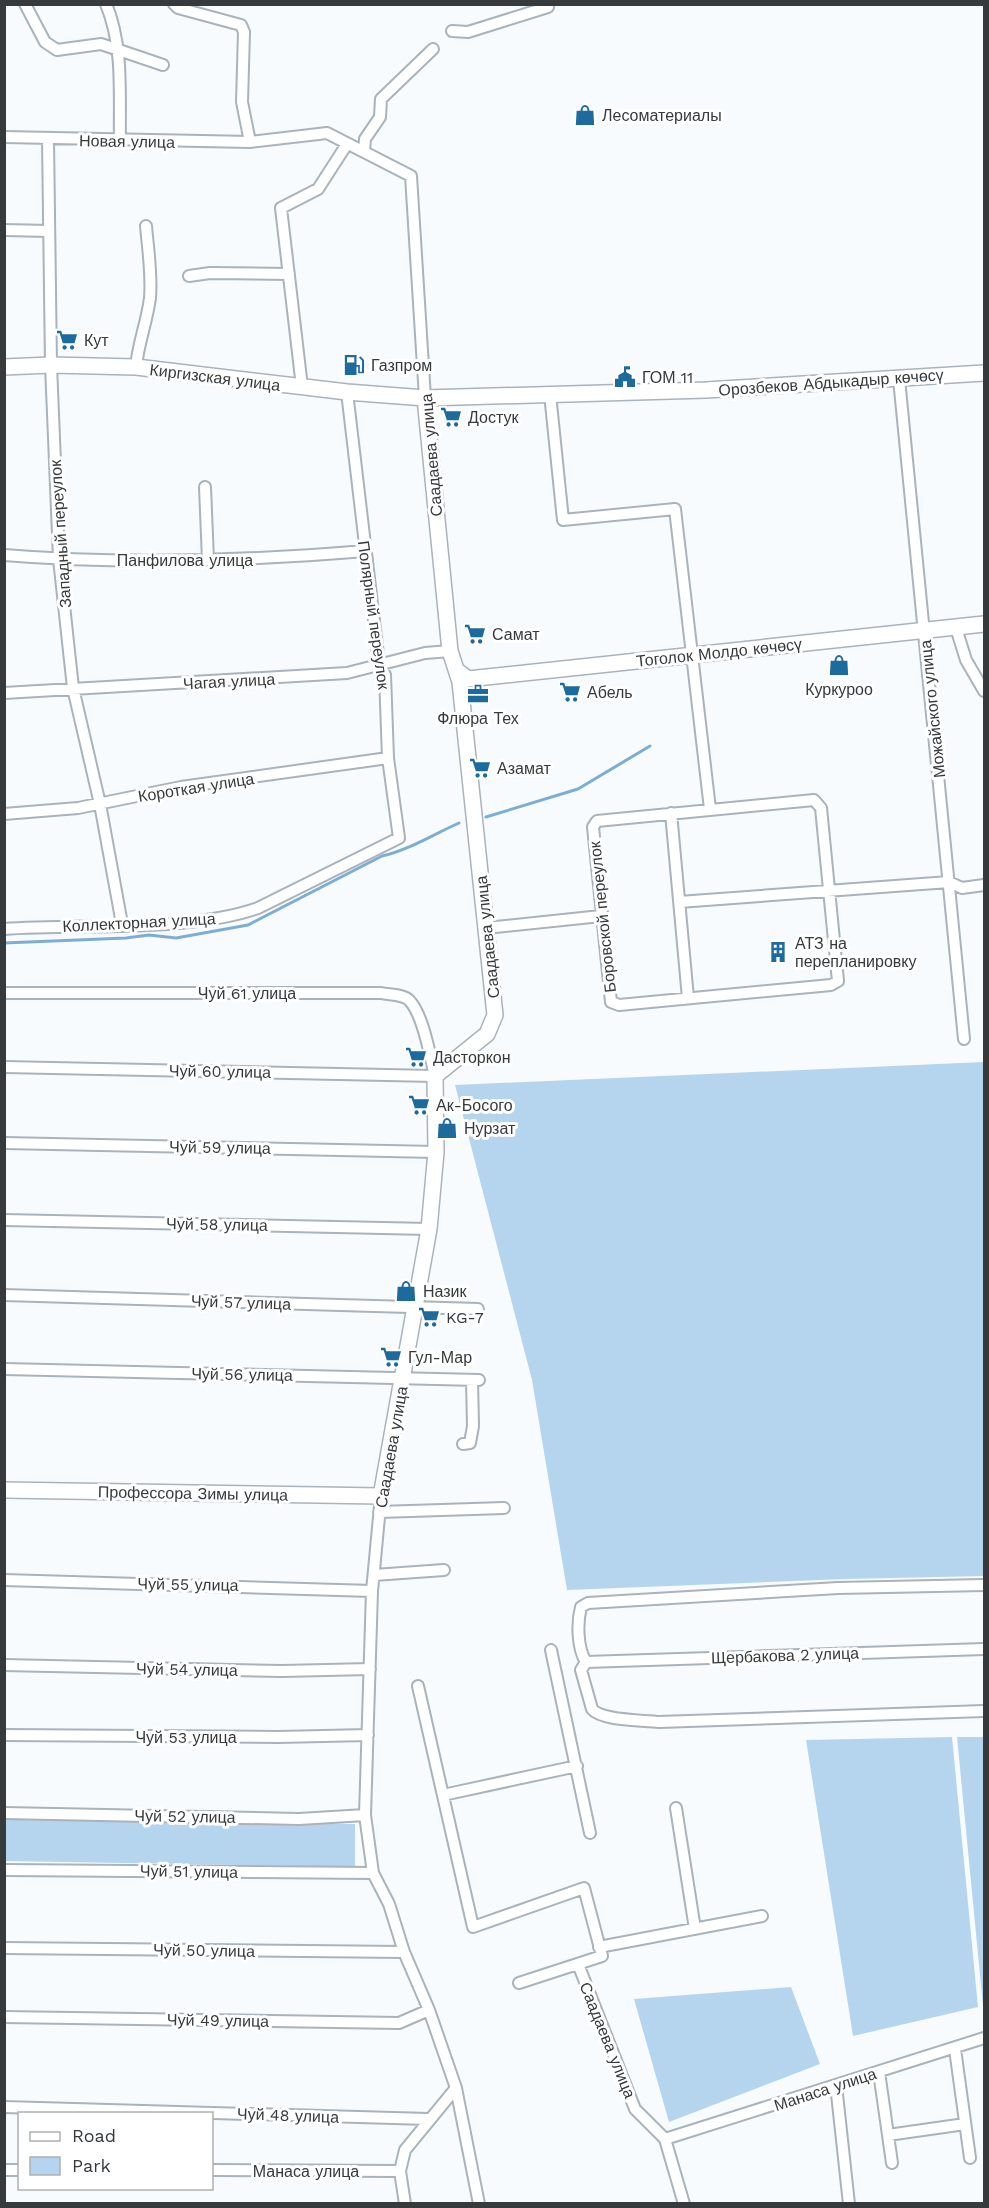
<svg xmlns="http://www.w3.org/2000/svg" width="989" height="2208" font-family="'Work Sans',sans-serif">
<rect width="100%" height="100%" fill="#f7fbfe"/>
<path fill="#b5d5ef" d="M984 1062V1576L845 1579 567 1590 532 1380 455 1085Z
M952 1737 978 2007 853 2036 806 1740Z
M957 1737H984L983 2006Z
M5 1819 355 1824V1867L5 1861Z
M791 1987 820 2064 669 2122 634 1999Z"/>
<g fill="none" stroke-linecap="round" stroke-linejoin="round">
<path stroke="#7caed5" stroke-width="3" d="M486 817 578 789 650 746
M4 943 126 938 149 935 176 938 248 925 382 856C409 850 434 834 459 823"/>
<defs>
<path id="street" d="M25 4 45 42 57 50 101 44 163 65
M106 4C124 47 119 96 120 141
M174 4 178 8 241 25 244 32 242 102 250 142
M452 31 468 32 548 7
M4 137 250 142 327 133 411 176 425 398
M48 139 51 365 59 559 73 688 100 804 122 924
M364 152 365 139 380 117 381 99 433 49
M4 230 49 231
M189 276 210 273 289 274
M136 367C138 343 147 322 150 298 152 274 148 249 146 226
M899 379 964 1039
M302 387 281 208 318 189 347 144
M550 394 563 520 675 509 710 809
M205 487 208 560
M4 555C124 565 245 561 365 551
M956 628 966 660 984 691
M4 693 347 673 425 653 450 651
M814 800 821 808 838 981 831 985 619 1005 611 1002 593 827 597 821Z
M671 813 688 998
M4 814 78 808 181 787 388 758
M679 902 949 882 962 888 984 885
M486 928 601 916
M4 929C82 923 186 933 258 908L399 838 388 758 385 675 379 663 347 392
M4 993H381C389 995 402 994 409 1000 423 1014 430 1056 435 1076L4 1067
M4 1143 436 1152
M4 1220 429 1229
M4 1295 478 1309
M4 1369 479 1380
M463 1444 470 1443 473 1426 472 1380
M381 1496 372 1591 365 1815 373 1873 389 1904 404 1952 429 2010 456 2088 479 2204
M379 1512 504 1508
M374 1575 444 1570
M4 1580 372 1591
M551 1650 590 1833
M586 1662C577 1648 577 1622 581 1607L588 1603 838 1588 984 1585
M586 1662 581 1670 592 1709C602 1721 643 1720 659 1722L984 1711
M586 1662 984 1649
M4 1665 282 1671 370 1669
M418 1686 473 1927 584 1888 602 1956 519 1983
M4 1735 278 1737 368 1735
M443 1795 577 1766
M676 1808 695 1929
M4 1813 299 1819 365 1815
M4 1870 373 1873
M599 1947 762 1916
M4 1948 404 1952
M578 1964 635 2109 665 2139 684 2204
M4 2017 399 2023 429 2010
M955 2049 970 2158
M879 2072 892 2163
M836 2085 849 2204
M4 2107 428 2119
M888 2135 965 2124
M665 2139 984 2038
M4 2170H20
M212 2170 400 2171
M405 2204 400 2171 405 2150 456 2088"/>
<path id="secondary" d="M4 367 51 365 136 367 347 392 425 398 706 390 984 373
M456 670 468 679 984 624
M4 1490 381 1496 429 1229 436 1152 435 1076 487 1034 495 1015 460 682 450 651 425 398"/>
</defs>
<use href="#street" stroke="#a9b3bb" stroke-width="14"/>
<use href="#secondary" stroke="#a9b3bb" stroke-width="18"/>
<use href="#street" stroke="#fff" stroke-width="10"/>
<use href="#secondary" stroke="#fff" stroke-width="15"/>
</g>
<defs>
<symbol id="shop-bare" viewBox="-9 -9 18 18"><path d="M-5-2.5h2.3a2.7 3.5 0 0 1 5.4 0H5L5.5 6h-11ZM-1.5-2.5h3a1.5 2.3 0 0 0-3 0Z" fill="#1d6a9c" stroke="#fff" stroke-width="2.5" paint-order="stroke"/></symbol>
<symbol id="supermarket-bare" viewBox="-9 -9 18 18"><path d="M-6-5.5h2.5l.6 2H6L4.5 2H-2.5L-4.4-4H-6ZM-1.5 3.2a1.3 1.3 0 1 0 .1 0ZM3 3.2a1.3 1.3 0 1 0 .1 0Z" fill="#1d6a9c" stroke="#fff" stroke-width="2.5" paint-order="stroke"/></symbol>
<symbol id="fuel-bare" viewBox="-9 -9 18 18"><path d="M-5.5-6h7V0h2V4h1.3V-2.5L3-4.5l.8-.8L6-3V5H2.5V1h-1V6h-7ZM-4.2-4.7v3.2H.2V-4.7Z" fill="#1d6a9c" stroke="#fff" stroke-width="2.5" paint-order="stroke"/></symbol>
<symbol id="civic-bare" viewBox="-9 -9 18 18"><path d="M-.6-6.5H3V-4.5H.6V-3L4-1V1h2V6H-6V1h2V-1L-.6-3ZM-1.2 2.5V6h2.4V2.5Z" fill="#1d6a9c" stroke="#fff" stroke-width="2.5" paint-order="stroke"/></symbol>
<symbol id="office-bare" viewBox="-9 -9 18 18"><path d="M-6-3h4V-5.5h4V-3h4V5H-6ZM-1-4.5V-3h2v-1.5ZM-6 0V1H6V0Z" fill="#1d6a9c" stroke="#fff" stroke-width="2.5" paint-order="stroke"/></symbol>
<symbol id="building-bare" viewBox="-9 -9 18 18"><path d="M-4-6H4V6H1V3H-1V6H-4ZM-2.5-4.3h1.7v1.8h-1.7ZM.8-4.3h1.7v1.8H.8ZM-2.5-1h1.7V.8h-1.7ZM.8-1h1.7V.8H.8Z" fill="#1d6a9c" stroke="#fff" stroke-width="2.5" paint-order="stroke"/></symbol>
</defs>
<g fill-rule="evenodd">
<use href="#shop-bare" x="570" y="100" width="30" height="30"/>
<use href="#supermarket-bare" x="52" y="325" width="30" height="30"/>
<use href="#fuel-bare" x="339" y="350" width="30" height="30"/>
<use href="#civic-bare" x="610" y="362" width="30" height="30"/>
<use href="#supermarket-bare" x="436" y="402" width="30" height="30"/>
<use href="#supermarket-bare" x="460" y="619" width="30" height="30"/>
<use href="#shop-bare" x="824" y="650" width="30" height="30"/>
<use href="#supermarket-bare" x="555" y="677" width="30" height="30"/>
<use href="#office-bare" x="463" y="679" width="30" height="30"/>
<use href="#supermarket-bare" x="465" y="753" width="30" height="30"/>
<use href="#building-bare" x="763" y="937" width="30" height="30"/>
<use href="#supermarket-bare" x="401" y="1042" width="30" height="30"/>
<use href="#supermarket-bare" x="404" y="1090" width="30" height="30"/>
<use href="#shop-bare" x="432" y="1113" width="30" height="30"/>
<use href="#shop-bare" x="391" y="1276" width="30" height="30"/>
<use href="#supermarket-bare" x="414" y="1302" width="30" height="30"/>
<use href="#supermarket-bare" x="376" y="1342" width="30" height="30"/>
</g>
<g text-anchor="middle" stroke-width="6" stroke-linejoin="round" paint-order="stroke">
<g font-size="16" fill="#363a3d" stroke="#fff" text-anchor="start">
<text x="602" y="121">Лесоматериалы</text>
<text x="84" y="346">Кут</text>
<text x="371" y="371">Газпром</text>
<text x="642" y="383">ГОМ 11</text>
<text x="468" y="423">Достук</text>
<text x="492" y="640">Самат</text>
<text x="839" y="695" text-anchor="middle">Куркуроо</text>
<text x="587" y="698">Абель</text>
<text x="478" y="724" text-anchor="middle">Флюра Тех</text>
<text x="497" y="774">Азамат</text>
<text x="795" y="949">АТЗ на<tspan x="795" dy="18">перепланировку</tspan></text>
<text x="433" y="1063">Дасторкон</text>
<text x="436" y="1111">Ак-Босого</text>
<text x="464" y="1134">Нурзат</text>
<text x="423" y="1297">Назик</text>
<text x="446" y="1323">KG-7</text>
<text x="408" y="1363">Гул-Мар</text>
</g>
<g font-size="16" fill="#363a3d" stroke="#fff">
<text transform="translate(127 141) rotate(1)" y="6">Новая улица</text>
<text transform="translate(215 377) rotate(7)" y="6">Киргизская улица</text>
<text transform="translate(831 382) rotate(-4)" y="6">Орозбеков Абдыкадыр көчөсү</text>
<text transform="translate(431 455) rotate(-95)" y="6">Саадаева улица</text>
<text transform="translate(60 534) rotate(-94)" y="6">Западный переулок</text>
<text x="185" y="566">Панфилова улица</text>
<text transform="translate(374 615) rotate(82)" y="6">Полярный переулок</text>
<text transform="translate(719 652) rotate(-6)" y="6">Тоголок Молдо көчөсү</text>
<text transform="translate(229 681) rotate(-3)" y="6">Чагая улица</text>
<text transform="translate(932 709) rotate(-96)" y="6">Можайского улица</text>
<text transform="translate(196 787) rotate(-9)" y="6">Короткая улица</text>
<text transform="translate(602 917) rotate(-96)" y="6">Боровской переулок</text>
<text transform="translate(139 922) rotate(-3)" y="6">Коллекторная улица</text>
<text transform="translate(487 937) rotate(-96)" y="6">Саадаева улица</text>
<text x="247" y="999">Чуй 61 улица</text>
<text transform="translate(220 1071) rotate(1)" y="6">Чуй 60 улица</text>
<text transform="translate(220 1147) rotate(1)" y="6">Чуй 59 улица</text>
<text transform="translate(217 1224) rotate(1)" y="6">Чуй 58 улица</text>
<text transform="translate(241 1302) rotate(2)" y="6">Чуй 57 улица</text>
<text transform="translate(242 1374) rotate(1)" y="6">Чуй 56 улица</text>
<text transform="translate(391 1447) rotate(-80)" y="6">Саадаева улица</text>
<text transform="translate(193 1493) rotate(1)" y="6">Профессора Зимы улица</text>
<text transform="translate(188 1584) rotate(1)" y="6">Чуй 55 улица</text>
<text transform="translate(785 1655) rotate(-2)" y="6">Щербакова 2 улица</text>
<text transform="translate(187 1669) rotate(1)" y="6">Чуй 54 улица</text>
<text x="186" y="1743">Чуй 53 улица</text>
<text transform="translate(185 1816) rotate(1)" y="6">Чуй 52 улица</text>
<text transform="translate(189 1871) rotate(1)" y="6">Чуй 51 улица</text>
<text transform="translate(204 1950) rotate(1)" y="6">Чуй 50 улица</text>
<text transform="translate(218 2020) rotate(1)" y="6">Чуй 49 улица</text>
<text transform="translate(608 2040) rotate(68)" y="6">Саадаева улица</text>
<text transform="translate(825 2089) rotate(-18)" y="6">Манаса улица</text>
<text transform="translate(288 2115) rotate(2)" y="6">Чуй 48 улица</text>
<text x="306" y="2177">Манаса улица</text>
</g>
</g>
<rect width="989" height="2208" fill="none" stroke="#363a3d" stroke-width="12"/>
<rect x="18" y="2112" width="195" height="78" fill="#ffffff" stroke="#afb0b1" stroke-width="1.5"/>
<rect x="30" y="2132" width="30" height="9" fill="#ffffff" stroke="#afb0b1" stroke-width="1.5"/>
<text x="72" y="2142" font-size="18" fill="#363a3d">Road</text>
<rect x="30" y="2157" width="30" height="18" fill="#b5d5ef" stroke="#afb0b1" stroke-width="1.5"/>
<text x="72" y="2172" font-size="18" fill="#363a3d">Park</text>
</svg>
